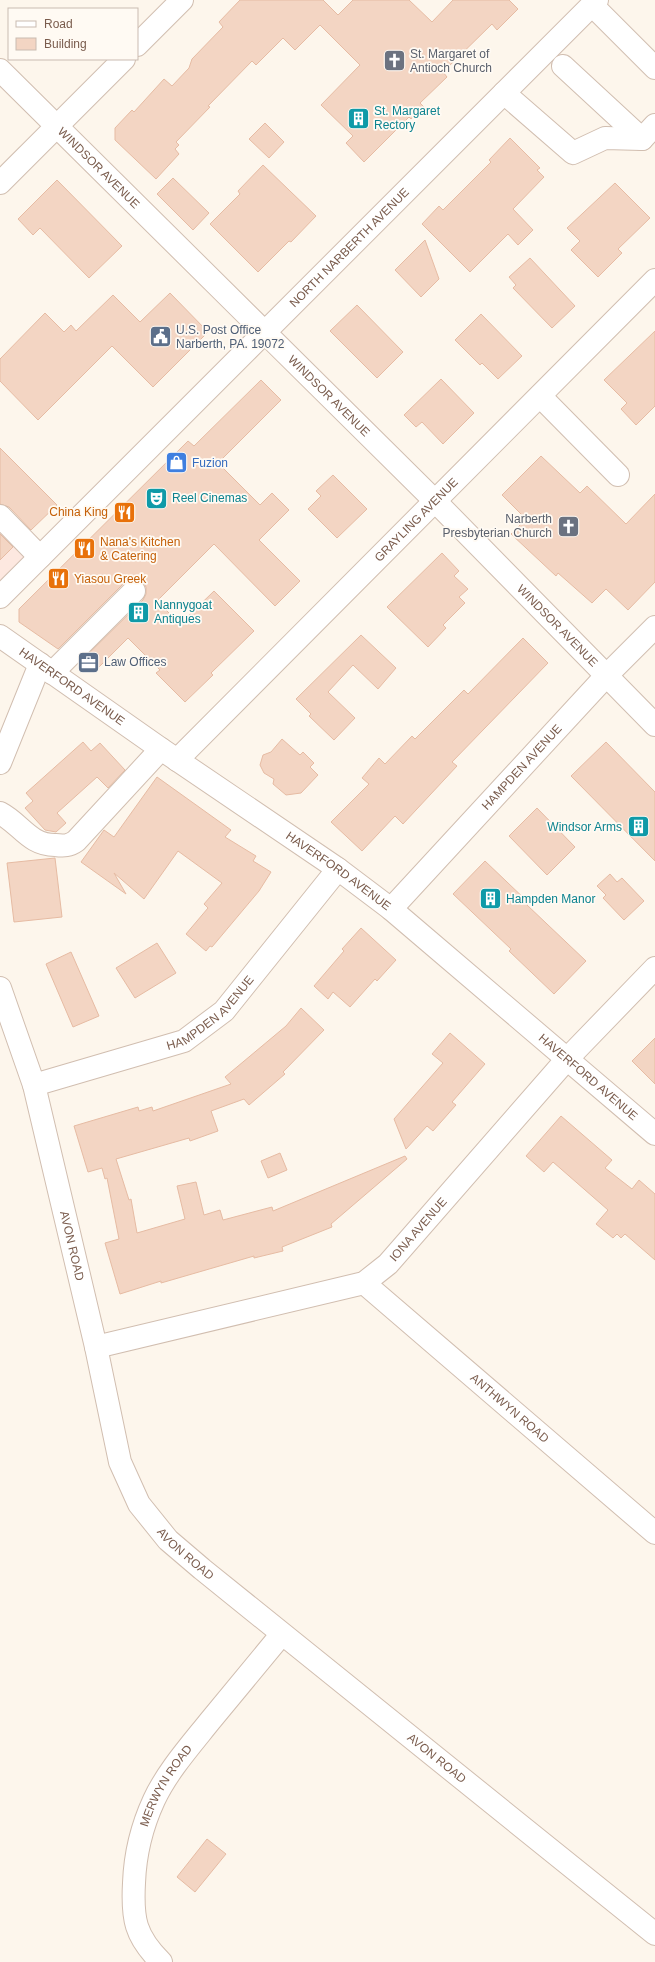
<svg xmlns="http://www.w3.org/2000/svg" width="655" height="1962" font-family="Helvetica,sans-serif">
<rect width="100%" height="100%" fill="#fdf6ec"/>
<path fill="#fde8e0" d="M0 517 32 549 0 584Z"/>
<path fill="#f3d5c3" stroke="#e6bba3" d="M240 0H323L338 15 353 0H409L432 22 453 0H509L518 9 497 30 492 24 443 72 447 77 420 103 424 107 411 119 409 117 364 162 346 143 353 136 321 105 360 65 320 25 295 50 283 38 256 65 252 61 208 106 210 107 176 142 179 145 175 149 179 154 156 179 115 140V128L132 110 134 112 164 79 172 86 189 68 192 59 223 27 219 22Z
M265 123 284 142 269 158 249 139Z
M510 138 540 168 537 170 544 177 513 209 533 230 518 245 508 234 470 272 422 224 439 206 443 210 491 162 489 160Z
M263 165 316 216 291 242 289 241 258 272 210 224 240 194 238 191Z
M173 178 209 213 193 230 157 194Z
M57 180 122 246 89 278 40 228 33 235 18 219Z
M615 183 650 218 618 249 622 253 598 277 571 250 580 241 567 228Z
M425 240 439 279 421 297 395 270Z
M530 258 575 306 552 328 513 288 516 285 509 277Z
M170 293 208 332 153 387 112 346 38 420 0 381V359L45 313 64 332 71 325 76 331 113 295 140 322Z
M357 305 403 352 377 378 330 331Z
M481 314 522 356 498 379 482 363 480 365 455 340Z
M655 331V406L636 425 621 409 627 403 604 380Z
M441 379 474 413 443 444 422 422 416 427 404 415Z
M261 380 281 400 218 463 260 505 272 493 289 510 259 540 300 581 275 606 214 544 157 601 180 624 214 591 254 631 211 673 213 675 185 702 156 673 160 670 128 638 94 672 79 663 143 600 146 594V587L143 582 137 579H130L125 582 58 649 19 622V609L188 441 194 446Z
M0 448 57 505 31 530 9 507 0 504Z
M541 456 580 493 587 486 626 524 655 494V582L628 610 606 589 592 603 558 573 556 576 511 534 526 519 502 495Z
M333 475 367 509 337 538 308 509 321 496 316 491Z
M0 534 13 547 0 560Z
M442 553 459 571 454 576 468 589 459 597 465 603 443 625 446 628 428 647 387 607Z
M361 635 396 668 378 689 353 665 328 692 355 718 334 740 309 716 311 714 296 699Z
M523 638 548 663 452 762 457 766 403 824 395 816 362 851 331 822 369 784 362 778 379 758 385 764 412 736 415 739 464 690 468 694Z
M282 739 300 755 303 752 314 763 310 767 318 775 301 793 286 795 273 784 274 779 264 773 260 765 263 755 271 752Z
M83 742 91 751 100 743 125 770 108 788 97 777 57 813 66 823 56 832 45 830 25 808 33 801 26 793Z
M606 742 655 792V861L571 776Z
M157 777 231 830 225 837 256 856 253 861 271 872 259 891 212 947 210 946 206 951 186 934 208 908 204 904 222 883 178 851 144 899 114 873 126 894 81 862 104 830 114 837Z
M537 808 575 847 547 875 509 836Z
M55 858 62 917 14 922 7 863Z
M485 861 529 903 527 905 586 961 554 994 509 951 511 949 453 894Z
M610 874 617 882 622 878 644 901 624 920 603 898 606 895 597 886Z
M361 928 396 960 377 981 375 979 350 1007 333 992 328 999 314 986 344 951 342 949Z
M157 943 176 973 135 998 116 968Z
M71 952 99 1016 73 1027 46 964Z
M301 1008 324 1030 283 1072 285 1074 249 1105 244 1099 211 1111 218 1131 190 1141 189 1138 116 1159 129 1200 131 1199 137 1233 185 1219 177 1186 196 1182 204 1215 220 1210 223 1220 272 1207 273 1211 405 1156 407 1159 331 1224 332 1227 282 1247 283 1251 254 1258V1256L161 1283V1281L120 1294 105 1243 119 1239 107 1178 105 1179 102 1168 88 1172 74 1126 138 1107 139 1111 152 1107 153 1111 231 1084 225 1077 286 1026Z
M450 1033 485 1064 452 1102 456 1105 433 1131 427 1126 406 1149 394 1119 443 1063 432 1054Z
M655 1038V1084L632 1061Z
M561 1116 612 1160 605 1168 632 1189 639 1180 655 1194V1260L625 1234 621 1238 617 1234 613 1238 596 1224 608 1210 553 1162 544 1172 526 1156Z
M280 1153 287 1170 268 1178 261 1161Z
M207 1839 226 1854 195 1892 177 1877Z"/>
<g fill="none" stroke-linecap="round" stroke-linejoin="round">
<defs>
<g id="minor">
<path d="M592 5 655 68"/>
<path d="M137 45 182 0"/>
<path d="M563 66 642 139"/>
<path id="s1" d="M0 70 435 501 655 725"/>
<path d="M504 93 573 153 605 138 642 139 655 125"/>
<path d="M0 183 124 59"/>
<path d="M540 396 618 475"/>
<path d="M0 516 40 557"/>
<path id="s2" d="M0 597 597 0"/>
<path id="s3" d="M0 636 161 749 338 869 391 909 655 1134"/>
<path d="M52 673 134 591"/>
<path id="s4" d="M177 760 655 280"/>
<path d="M0 763 40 664"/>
<path d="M0 813C21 824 29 845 55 845 64 846 69 846 76 841L161 749"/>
<path id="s5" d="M391 909 606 676 655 627"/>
<path id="s6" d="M0 988 34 1085 96 1347 120 1462 139 1504 168 1540 202 1569 655 1934"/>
<path id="s7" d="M34 1085 184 1041 224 1011 338 869"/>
<path id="s8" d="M364 1283 655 1533"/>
<path id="s9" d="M96 1347 364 1283 388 1264 567 1059 655 968"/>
<path id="s10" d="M161 1962C135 1936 132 1919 134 1883 135 1855 142 1826 154 1800 167 1772 190 1746 210 1721 234 1692 258 1663 281 1635"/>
</g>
</defs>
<use href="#minor" stroke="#d1beb0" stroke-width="24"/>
<use href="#minor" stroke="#fff" stroke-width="22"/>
</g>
<defs>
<symbol id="church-square" viewBox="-11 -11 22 22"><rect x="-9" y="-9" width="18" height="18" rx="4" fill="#6b7280" stroke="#fffaf3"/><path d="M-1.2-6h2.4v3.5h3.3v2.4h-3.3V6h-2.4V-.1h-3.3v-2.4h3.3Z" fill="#fff"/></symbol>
<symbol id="building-square" viewBox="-11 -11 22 22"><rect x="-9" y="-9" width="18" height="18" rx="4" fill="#0f9aa8" stroke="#fffaf3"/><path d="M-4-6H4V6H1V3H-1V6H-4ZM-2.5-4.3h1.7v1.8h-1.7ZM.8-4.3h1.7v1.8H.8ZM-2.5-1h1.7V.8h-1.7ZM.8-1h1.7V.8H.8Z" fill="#fff"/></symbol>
<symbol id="civic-square" viewBox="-11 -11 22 22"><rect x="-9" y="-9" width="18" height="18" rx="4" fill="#5c6f8a" stroke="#fffaf3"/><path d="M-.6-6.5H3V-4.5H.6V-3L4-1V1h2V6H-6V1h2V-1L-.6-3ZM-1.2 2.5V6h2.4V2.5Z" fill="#fff"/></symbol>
<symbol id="shop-square" viewBox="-11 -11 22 22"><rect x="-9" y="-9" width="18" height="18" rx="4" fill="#3f7fe0" stroke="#fffaf3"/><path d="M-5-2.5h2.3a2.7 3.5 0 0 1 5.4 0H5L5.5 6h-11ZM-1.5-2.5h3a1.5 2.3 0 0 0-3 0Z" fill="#fff"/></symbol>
<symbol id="theatre-square" viewBox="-11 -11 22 22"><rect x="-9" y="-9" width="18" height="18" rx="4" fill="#0f9aa8" stroke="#fffaf3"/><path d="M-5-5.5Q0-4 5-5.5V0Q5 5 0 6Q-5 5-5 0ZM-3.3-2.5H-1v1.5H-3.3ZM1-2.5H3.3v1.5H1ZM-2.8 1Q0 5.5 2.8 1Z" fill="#fff"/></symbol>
<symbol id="restaurant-square" viewBox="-11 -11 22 22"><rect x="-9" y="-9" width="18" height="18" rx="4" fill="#e8710a" stroke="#fffaf3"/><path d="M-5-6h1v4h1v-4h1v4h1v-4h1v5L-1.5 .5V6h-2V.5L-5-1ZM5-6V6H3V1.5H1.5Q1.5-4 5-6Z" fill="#fff"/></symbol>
<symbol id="office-square" viewBox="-11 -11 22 22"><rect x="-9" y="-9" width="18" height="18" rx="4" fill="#5c6f8a" stroke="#fffaf3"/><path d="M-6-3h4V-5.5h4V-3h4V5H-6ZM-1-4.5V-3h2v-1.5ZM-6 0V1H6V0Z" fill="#fff"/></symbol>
</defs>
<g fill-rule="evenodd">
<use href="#church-square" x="382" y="48" width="25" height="25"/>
<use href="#building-square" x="346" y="106" width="25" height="25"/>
<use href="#civic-square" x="148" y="324" width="25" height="25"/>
<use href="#shop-square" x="164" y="450" width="25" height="25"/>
<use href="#theatre-square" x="144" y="486" width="25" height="25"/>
<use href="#restaurant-square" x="112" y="500" width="25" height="25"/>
<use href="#church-square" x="556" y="514" width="25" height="25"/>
<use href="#restaurant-square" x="72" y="536" width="25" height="25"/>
<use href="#restaurant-square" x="46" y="566" width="25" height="25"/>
<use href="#building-square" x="126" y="600" width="25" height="25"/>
<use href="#office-square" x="76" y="650" width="25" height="25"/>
<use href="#building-square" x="626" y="814" width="25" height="25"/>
<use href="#building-square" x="478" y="886" width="25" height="25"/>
</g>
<g text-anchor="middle" stroke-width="3.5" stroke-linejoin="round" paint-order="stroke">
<g font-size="12" fill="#5b616d" stroke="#fffaf3" text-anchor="start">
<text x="410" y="58">St. Margaret of<tspan x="410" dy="14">Antioch Church</tspan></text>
<text x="552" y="523" text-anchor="end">Narberth<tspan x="552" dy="14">Presbyterian Church</tspan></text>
</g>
<g font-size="12" fill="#0d838f" stroke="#fffaf3" text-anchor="start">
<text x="374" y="115">St. Margaret<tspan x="374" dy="14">Rectory</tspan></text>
<text x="172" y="502">Reel Cinemas</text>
<text x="154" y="609">Nannygoat<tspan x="154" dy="14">Antiques</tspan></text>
<text x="622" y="831" text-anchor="end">Windsor Arms</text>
<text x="506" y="903">Hampden Manor</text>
</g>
<g font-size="12" fill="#7a5c4d" stroke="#fffaf3">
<text dy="4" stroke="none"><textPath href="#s1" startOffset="139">WINDSOR AVENUE</textPath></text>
<text dy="4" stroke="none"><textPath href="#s2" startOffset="494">NORTH NARBERTH AVENUE</textPath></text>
<text dy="4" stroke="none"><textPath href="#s1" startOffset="463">WINDSOR AVENUE</textPath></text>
<text dy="4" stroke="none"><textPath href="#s4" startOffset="339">GRAYLING AVENUE</textPath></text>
<text dy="4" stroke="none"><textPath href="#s1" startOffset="787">WINDSOR AVENUE</textPath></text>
<text dy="4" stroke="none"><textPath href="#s3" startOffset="88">HAVERFORD AVENUE</textPath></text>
<text dy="4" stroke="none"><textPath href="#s5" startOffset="193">HAMPDEN AVENUE</textPath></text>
<text dy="4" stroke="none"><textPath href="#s3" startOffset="412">HAVERFORD AVENUE</textPath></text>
<text dy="4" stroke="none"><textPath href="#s7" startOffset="194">HAMPDEN AVENUE</textPath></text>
<text dy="4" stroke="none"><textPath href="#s3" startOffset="736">HAVERFORD AVENUE</textPath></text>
<text dy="4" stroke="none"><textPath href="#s9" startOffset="352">IONA AVENUE</textPath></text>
<text dy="4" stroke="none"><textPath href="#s6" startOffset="268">AVON ROAD</textPath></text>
<text dy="4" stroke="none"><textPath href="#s8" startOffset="192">ANTHWYN ROAD</textPath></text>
<text dy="4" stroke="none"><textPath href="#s6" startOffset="604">AVON ROAD</textPath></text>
<text dy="4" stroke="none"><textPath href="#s6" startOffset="928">AVON ROAD</textPath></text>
<text dy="4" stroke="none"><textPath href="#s10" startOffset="191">MERWYN ROAD</textPath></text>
</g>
<g font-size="12" fill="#4e5e75" stroke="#fffaf3" text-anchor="start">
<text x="176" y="334">U.S. Post Office<tspan x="176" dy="14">Narberth, PA. 19072</tspan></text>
<text x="104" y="666">Law Offices</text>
</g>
<g font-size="12" fill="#366cbe" stroke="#fffaf3" text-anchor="start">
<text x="192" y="467">Fuzion</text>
</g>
<g font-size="12" fill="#c56008" stroke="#fffaf3" text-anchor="start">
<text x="108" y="516" text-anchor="end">China King</text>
<text x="100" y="546">Nana's Kitchen<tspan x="100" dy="14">&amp; Catering</tspan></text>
<text x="74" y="583">Yiasou Greek</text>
</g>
</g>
<rect x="8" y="8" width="130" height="52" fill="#fffaf3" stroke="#cabbb1"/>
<rect x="16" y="21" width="20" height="6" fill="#ffffff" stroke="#cabbb1"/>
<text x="44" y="28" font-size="12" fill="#7a5c4d">Road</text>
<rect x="16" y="38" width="20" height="12" fill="#f3d5c3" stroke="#cabbb1"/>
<text x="44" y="48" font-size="12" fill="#7a5c4d">Building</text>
</svg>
